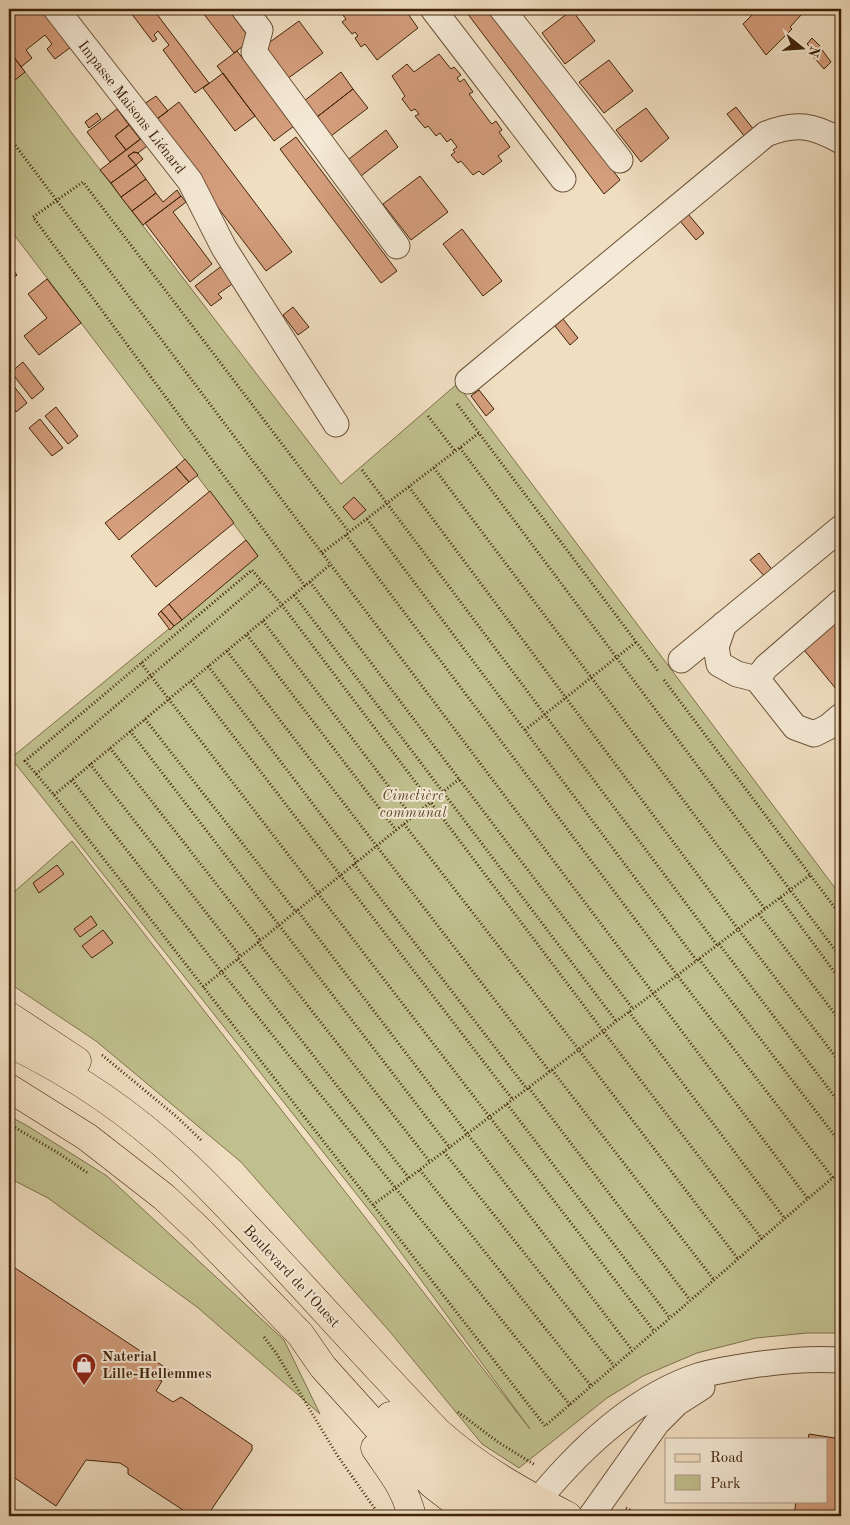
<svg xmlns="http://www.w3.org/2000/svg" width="850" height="1525" font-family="'Old Standard TT',serif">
<rect width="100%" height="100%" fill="#f0dec1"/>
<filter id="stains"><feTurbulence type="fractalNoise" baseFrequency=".004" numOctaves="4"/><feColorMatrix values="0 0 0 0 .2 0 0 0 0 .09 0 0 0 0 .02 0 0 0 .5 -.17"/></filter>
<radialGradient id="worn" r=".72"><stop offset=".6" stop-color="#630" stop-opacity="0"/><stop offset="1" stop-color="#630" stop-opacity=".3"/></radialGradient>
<path fill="#c0c08e" stroke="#80724c" d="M9 51 341 484 457 384 841 896V1333H807L756 1338 697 1353 643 1376 607 1398 519 1468 482 1444 391 1333 241 1162 96 1041 9 983V884L14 892 72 841 530 1429 377 1220 11 758 258 556 9 228Z
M9 1116 26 1125 107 1176 284 1340 320 1414 197 1307 48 1198 9 1178Z"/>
<path fill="#d59e7d" stroke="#402309" d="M17 9H42L71 47 55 59 47 49 52 44 45 35 26 50 32 58 21 67 9 50V17Z
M128 9H153L209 83 195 93 163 50 169 45 158 31 154 35 157 39 153 42Z
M210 9H228L251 40 234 53 203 13Z
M338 9H409L406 11 418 28 377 60 365 44 361 47 355 38 358 36 355 32 352 34 342 22 346 19Z
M464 9H490L600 153 620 180 604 194Z
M758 9H798L802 14 790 27 792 29 766 55 743 24Z
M572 10 595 41 565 64 542 33Z
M299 21 323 53 287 79 263 47Z
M812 38 820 46 815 52 807 44Z
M820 47 831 62 824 69 812 55Z
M237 51 294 126 274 141 217 66Z
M10 52 25 72 9 85V53Z
M439 54 451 69 454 67 461 75 457 78 460 82 464 79 473 92 469 94 490 122 492 124 496 121 502 130 499 132 510 147 498 156 502 161 483 175 479 171 473 175 461 161 458 163 451 155 455 152 453 150 457 147 451 139 447 142 440 133 436 136 428 126 425 128 415 116 419 114 415 109 411 111 402 99 405 96 392 76 407 64 414 72Z
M609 60 633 91 604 113 579 82Z
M341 72 353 89 317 117 304 101Z
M223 73 255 116 235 131 203 88Z
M353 89 368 108 331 136 317 117Z
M156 96 168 111 153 122 141 106Z
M179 102 292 252 266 271 153 122Z
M736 107 754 130 745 137 727 114Z
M646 108 669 138 641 162 616 130Z
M117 109 129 125 115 136 126 150 110 162 87 132Z
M97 113 101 119 89 128 85 122Z
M129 125 140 139 126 150 115 136Z
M386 130 398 147 361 176 349 159Z
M146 135 151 143 138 153 134 152 128 156 136 165 111 183 100 170Z
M296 137 397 271 381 283 280 149Z
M134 152 138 153 143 159 136 165 128 156Z
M136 165 146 179 121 197 111 183Z
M420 176 448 212 411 240 383 204Z
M146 179 156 193 132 211 121 197Z
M177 190 181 196 143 225 132 211 156 193 163 202Z
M181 196 186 202 173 212 212 264 190 282 145 223Z
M688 214 704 233 696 240 680 221Z
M462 229 502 281 483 296 443 244Z
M9 265 17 275 9 282Z
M223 265 235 282 218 294 222 298 211 306 195 286Z
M47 279 81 323 39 355 24 336 47 318 28 294Z
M293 307 309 327 298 335 283 315Z
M563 319 578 338 570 345 555 326Z
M23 362 44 389 32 399 11 372Z
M9 380 27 403 16 412 9 402Z
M479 390 494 409 486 416 471 396Z
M56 407 78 436 68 444 45 416Z
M40 419 63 448 52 456 29 428Z
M185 459 198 475 189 482 176 467Z
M176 467 189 482 119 540 105 523Z
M210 491 234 523 156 587 131 556Z
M354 497 366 510 354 520 343 507Z
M246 540 258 556 182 620 169 604Z
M759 553 774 572 766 578 750 560Z
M169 604 182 620 174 626 161 611Z
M161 611 174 626 170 630 158 614Z
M841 611V695L800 645Z
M57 865 64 874 39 893 33 883Z
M91 916 97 925 80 937 74 929Z
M103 930 113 943 92 958 82 946Z
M9 1264 169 1370 157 1379 162 1381 156 1391 173 1402 181 1397 252 1445V1450L207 1516H192L128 1474V1468L120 1463 86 1460 56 1506 9 1474Z
M809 1434 841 1439V1516H794L796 1501H826V1439H808Z"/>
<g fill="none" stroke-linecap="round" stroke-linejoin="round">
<defs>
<path id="minor" d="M56 9 190 181 224 248 336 424
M244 9 260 30 254 52 397 246
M433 9 563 179
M502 9 620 160
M468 381 766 134C796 122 813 125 841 141
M841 602 766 667 757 679 795 727 814 734 828 727 841 716
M724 624 716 647 719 664 737 674 757 679
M681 660 841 528
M538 1500C580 1449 634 1397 698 1376 714 1371 730 1369 747 1366 778 1361 809 1358 841 1360
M591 1516 657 1423 677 1403 702 1387"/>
<path id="major" d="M9 1016 77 1061
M9 1043C72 1073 132 1114 183 1162 212 1189 238 1218 265 1246 323 1308 379 1371 438 1432 477 1467 522 1492 568 1516
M9 1088 87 1137 164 1197 199 1230 300 1334 323 1367 404 1457 433 1485 473 1516
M390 1416 412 1439 462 1482 518 1516
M375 1448C392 1473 404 1486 412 1516"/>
</defs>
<use href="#minor" stroke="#6c5237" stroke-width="27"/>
<use href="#major" stroke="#402309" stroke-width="29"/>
<path stroke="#402309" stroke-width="3" stroke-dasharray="1 2.5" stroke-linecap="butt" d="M9 137 808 1199
M457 404 658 671
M428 416 455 451
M460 448 841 958
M434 468 765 909
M362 470 717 945
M409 487 738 929 841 1064
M367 519 697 961
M346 535 677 975 833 1178
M322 553 479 433
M310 582 633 1009
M305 586 33 217 83 182 349 532
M294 595 616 1021
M263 621 412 817
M247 635 396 830
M227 651 550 1072
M141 663 654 1331
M208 666 357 862
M664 680 841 916
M191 681 513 1100
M145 719 296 912
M525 730 636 642
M130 731 450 1148
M110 748 260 940
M90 764 240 956
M36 774 262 581
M72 780 221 971 570 1405
M54 795 331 564
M404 824 579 1050 738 1259
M354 864 527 1089
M780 898 841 981
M297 910 632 1350
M759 914 841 1022
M258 942 430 1162
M719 944 841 1105
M238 959 409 1178
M699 959 841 1144
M203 987 459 779
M629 1012 785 1219
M102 1055 177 1117 201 1140
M552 1070 714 1280
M529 1088 690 1300
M507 1104 670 1318
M9 1124 60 1154 89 1174
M444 1152 614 1366
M420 1170 591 1386
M373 1205 810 875
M762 1239 603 1031 282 605 252 570 25 761 54 795 545 1426 670 1318C727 1269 783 1219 841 1171
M264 1337 276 1353 337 1455 380 1516
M458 1412 498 1442 535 1465
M626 1508 641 1516"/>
<use href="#minor" stroke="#f5ead7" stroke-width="25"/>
<use href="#major" stroke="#f0dec1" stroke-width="28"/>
</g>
<defs>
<symbol id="shop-pin" viewBox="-11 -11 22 30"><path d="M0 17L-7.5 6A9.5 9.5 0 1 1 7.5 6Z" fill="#8f2418" stroke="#f5ead7"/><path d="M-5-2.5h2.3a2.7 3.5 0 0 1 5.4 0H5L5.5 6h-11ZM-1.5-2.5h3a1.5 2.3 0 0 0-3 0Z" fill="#fff"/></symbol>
</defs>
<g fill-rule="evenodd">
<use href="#shop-pin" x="70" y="1351" width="28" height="38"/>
</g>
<g text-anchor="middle" stroke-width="4" stroke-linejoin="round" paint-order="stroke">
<g font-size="15" fill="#402309" stroke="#f5ead7">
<text transform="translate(132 107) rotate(52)" y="5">Impasse Maisons Liénard</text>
<text transform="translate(292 1276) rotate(47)" y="5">Boulevard de l'Ouest</text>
</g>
<g font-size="15" font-style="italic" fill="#604a2a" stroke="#f5ead7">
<text x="413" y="800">Cimetière<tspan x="413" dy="17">communal</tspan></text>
</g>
<g font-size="15" font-weight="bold" fill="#402309" stroke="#f5ead7" text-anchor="start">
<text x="102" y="1361">Naterial<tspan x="102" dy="17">Lille-Hellemmes</tspan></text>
</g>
</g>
<rect width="850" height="1525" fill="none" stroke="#f0dec1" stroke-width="30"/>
<rect x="10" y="10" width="830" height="1505" fill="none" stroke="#402309" stroke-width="2.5"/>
<rect x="15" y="15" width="820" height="1495" fill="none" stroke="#402309"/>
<rect x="665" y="1438" width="162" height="65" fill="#f5ead7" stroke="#ad9a85"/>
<rect x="675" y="1454" width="25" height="8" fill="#f0dec1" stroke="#ad9a85"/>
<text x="710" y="1462" font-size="15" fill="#402309">Road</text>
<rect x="675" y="1475" width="25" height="15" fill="#c0c08e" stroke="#ad9a85"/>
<text x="710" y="1488" font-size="15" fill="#402309">Park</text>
<g transform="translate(802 48) rotate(107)" stroke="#f5ead7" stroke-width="4" paint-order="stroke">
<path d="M0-4L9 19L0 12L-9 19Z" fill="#402309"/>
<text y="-8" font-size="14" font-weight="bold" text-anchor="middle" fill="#402309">N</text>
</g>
<rect width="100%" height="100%" filter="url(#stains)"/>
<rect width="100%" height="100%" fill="url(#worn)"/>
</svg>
